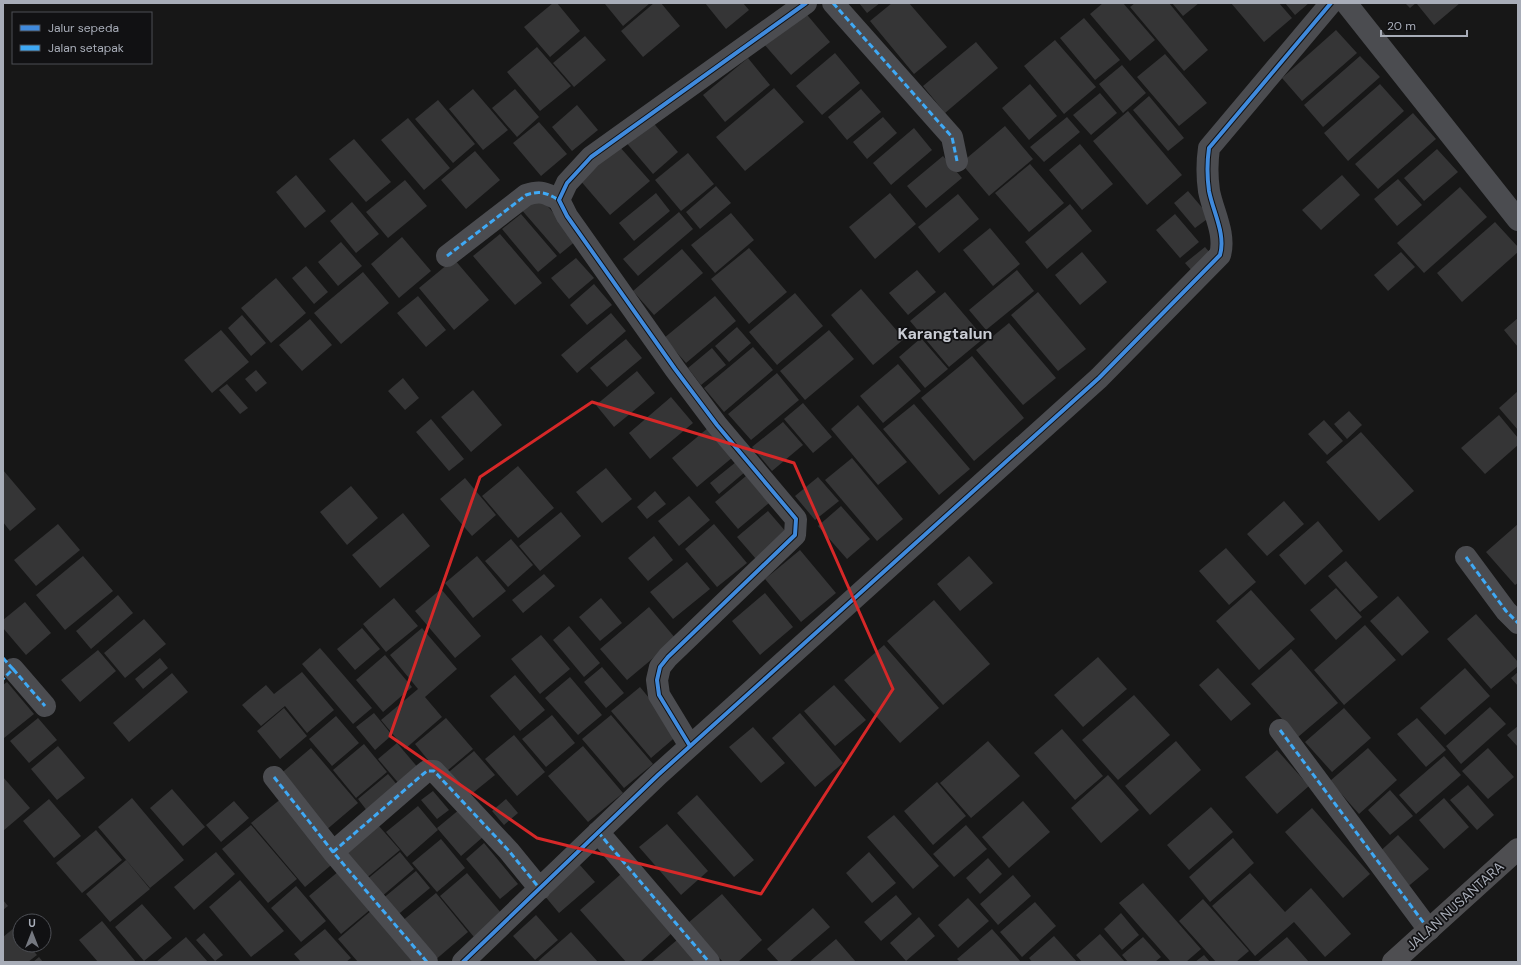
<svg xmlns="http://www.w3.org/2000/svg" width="1521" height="965" font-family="'DM Sans',sans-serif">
<rect width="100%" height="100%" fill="#171717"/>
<path fill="#353536" d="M553 3H557L580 31 550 57 524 27Z
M606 3H650L623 26 605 4Z
M654 3H661L680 26 643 57 621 31Z
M705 3H743L749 10 726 29Z
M859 3H880L867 13Z
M892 3H909L947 47 914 74 870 21Z
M1103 3H1123L1155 40 1130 61 1090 14Z
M1135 3H1169L1208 50 1184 71 1130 7Z
M1172 3H1199L1183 16Z
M1231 3H1279L1292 18 1264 42Z
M1285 3H1309L1295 15Z
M1405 3H1416L1410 8Z
M1418 3H1460L1434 25 1417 4Z
M803 10 830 42 791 75 763 43Z
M1084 18 1120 60 1095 80 1060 38Z
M1336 30 1357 53 1302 101 1282 78Z
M585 36 606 60 574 87 553 63Z
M1055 40 1096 87 1064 114 1024 66Z
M976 42 998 68 945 113 923 86Z
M537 47 571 86 540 111 507 72Z
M835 53 860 83 822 115 796 86Z
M1165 54 1207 103 1179 126 1137 77Z
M1360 56 1380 77 1323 127 1304 105Z
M748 58 770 85 725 122 703 95Z
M1122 65 1146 93 1123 113 1099 84Z
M1030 84 1057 116 1029 140 1002 108Z
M1380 84 1404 111 1348 161 1324 133Z
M774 88 804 122 745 171 716 137Z
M473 89 508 130 483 150 449 109Z
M515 89 539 117 517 137 492 108Z
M861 89 881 112 847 140 828 117Z
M1100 93 1117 113 1091 135 1073 115Z
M1149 96 1184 138 1168 151 1133 110Z
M438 100 475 144 453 163 415 119Z
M577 105 598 130 572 151 552 127Z
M1128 111 1182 175 1147 205 1093 141Z
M1413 113 1436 139 1378 189 1355 164Z
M883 117 897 133 867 159 853 142Z
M1067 117 1080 132 1044 162 1030 147Z
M408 118 450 168 424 190 381 140Z
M650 119 678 152 653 174 624 140Z
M539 122 567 154 541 176 513 143Z
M1005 126 1033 159 989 196 961 163Z
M914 128 932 150 891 185 873 163Z
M354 139 391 182 366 202 329 159Z
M1080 144 1113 184 1082 210 1049 170Z
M619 146 650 181 610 215 579 179Z
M1437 149 1458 172 1424 201 1404 178Z
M475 151 500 180 466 209 441 180Z
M688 153 714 184 681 211 655 180Z
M943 156 962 178 926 208 907 186Z
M1030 164 1064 203 1029 232 995 193Z
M296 175 326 211 305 228 276 192Z
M1342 175 1360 195 1321 230 1302 210Z
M1398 179 1422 205 1397 226 1374 199Z
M405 180 427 206 388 238 366 212Z
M716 186 731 203 700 229 686 212Z
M1460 187 1487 217 1424 273 1397 243Z
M1188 191 1210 217 1195 228 1174 203Z
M656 193 670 211 634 241 619 223Z
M890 193 916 224 875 259 849 227Z
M537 194 577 240 560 254 520 208Z
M958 194 979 219 939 253 918 227Z
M352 202 379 234 356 253 330 221Z
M1070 204 1092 231 1047 269 1025 242Z
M679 212 693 229 638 276 623 259Z
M731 213 754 240 715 273 691 245Z
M521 214 557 256 538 272 502 229Z
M1175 214 1199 242 1180 258 1156 230Z
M1495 222 1518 247V252L1462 302 1437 273Z
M990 228 1020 264 993 286 963 250Z
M500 234 542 283 515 305 473 256Z
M402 237 431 271 399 298 371 264Z
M341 242 362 266 338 286 318 262Z
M1205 247 1211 254 1192 271 1185 263Z
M749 248 787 292 749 324 711 279Z
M682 249 703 273 654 315 633 291Z
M1082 252 1107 282 1080 305 1055 275Z
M1401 252 1415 267 1388 291 1374 275Z
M576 258 594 278 569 299 551 278Z
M454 259 489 300 454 330 419 288Z
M306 266 328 292 314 304 292 278Z
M917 270 936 292 908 315 889 293Z
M1017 270 1034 291 986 330 969 310Z
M363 272 389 303 341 344 314 313Z
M276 278 306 313 271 343 241 308Z
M594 284 612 305 587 325 570 305Z
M861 289 904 339 873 365 831 315Z
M945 292 984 338 949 367 910 321Z
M1038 292 1086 349 1058 371 1011 315Z
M795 293 823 326 777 365 749 332Z
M418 296 446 330 426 347 397 313Z
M715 296 736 321 686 363 664 338Z
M611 313 626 331 577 373 561 355Z
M242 315 266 343 251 356 228 328Z
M1518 318V347L1504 330Z
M310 319 332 345 302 371 279 345Z
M1009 323 1056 378 1023 405 976 350Z
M737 327 751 343 729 362 715 346Z
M221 330 249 362 212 393 184 360Z
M829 330 854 359 805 400 780 371Z
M921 338 948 369 925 388 899 357Z
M626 339 642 358 607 387 590 368Z
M753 347 773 370 724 412 704 388Z
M712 348 726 365 701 385 688 368Z
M972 356 1024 418 974 461 921 398Z
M898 364 921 391 883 423 860 396Z
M256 370 267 383 256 392 245 379Z
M637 371 655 393 614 427 596 405Z
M777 373 799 400 751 440 728 414Z
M403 378 419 398 405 410 388 391Z
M227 384 248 408 240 414 219 390Z
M473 390 502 425 471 452 441 417Z
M1518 391V430L1499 408Z
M671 397 693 423 650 459 629 433Z
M803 403 832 437 813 453 784 419Z
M914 404 970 469 939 495 883 429Z
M858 405 907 462 878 485 831 429Z
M1349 411 1362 425 1347 439 1334 424Z
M1499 415 1518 438V445L1485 474 1461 448Z
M431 419 464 459 449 471 416 432Z
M1324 420 1343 441 1327 455 1308 434Z
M783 422 803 445 772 471 752 447Z
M708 428 733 457 697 487 672 458Z
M1361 432 1414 491 1379 521 1326 462Z
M852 458 903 519 877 541 825 480Z
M736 462 745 472 719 494 710 483Z
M518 466 554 508 518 538 482 496Z
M606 468 632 499 602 523 576 492Z
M3 470 36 509 10 531 3 522Z
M746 476 769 503 738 529 715 502Z
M818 477 839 501 815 520 795 496Z
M465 478 496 515 472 536 440 499Z
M351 486 378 518 347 545 320 512Z
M655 491 666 504 647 519 637 507Z
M689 496 710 520 679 546 658 521Z
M1284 501 1304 524 1267 556 1247 534Z
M841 506 870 539 847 559 818 526Z
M768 511 787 533 756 559 737 537Z
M561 512 581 536 540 571 519 546Z
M403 513 430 546 380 588 352 555Z
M1318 521 1343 551 1305 585 1279 555Z
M58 524 80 550 36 586 14 560Z
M714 524 747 563 717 587 685 549Z
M1518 524V583L1515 585 1486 552Z
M654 536 673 560 648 581 628 558Z
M511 539 533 565 508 587 485 561Z
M1226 548 1256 582 1229 605 1199 571Z
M800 550 836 593 801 622 765 579Z
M83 556 113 591 65 630 36 595Z
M477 556 506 591 473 618 445 583Z
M969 556 993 583 960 611 937 584Z
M1346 561 1378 597 1360 612 1328 576Z
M687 562 710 589 673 619 650 592Z
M544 574 555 586 523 613 512 600Z
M1336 588 1362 617 1336 640 1310 610Z
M441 589 481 636 455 658 415 611Z
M1251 590 1295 639 1259 670 1216 621Z
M765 593 793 627 760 655 732 621Z
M118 595 133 613 91 649 76 631Z
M1398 596 1429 632 1402 656 1370 621Z
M394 598 418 626 386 652 363 624Z
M601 598 622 623 600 641 579 617Z
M934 600 990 664 943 705 887 641Z
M25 602 51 633 26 655 3 628V620Z
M649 607 676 639 627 680 600 649Z
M1476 614 1518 662V666L1491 689 1447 639Z
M144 619 166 644 125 678 104 653Z
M1365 625 1396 660 1344 705 1314 670Z
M569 626 600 663 584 677 553 640Z
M362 628 380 649 355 670 337 649Z
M422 628 457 669 425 697 442 717 405 749 381 720 418 689 390 655Z
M541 635 570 669 540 694 511 659Z
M884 645 939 708 900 743 844 680Z
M320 648 372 708 353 724 302 664Z
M1291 649 1338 703 1298 737 1251 684Z
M98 650 116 671 80 702 61 680Z
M385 655 412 687 383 712 356 680Z
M1098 657 1127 689 1083 727 1054 695Z
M160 658 168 668 143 689 135 679Z
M602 667 624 693 606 708 584 682Z
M1218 668 1251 704 1231 721 1199 685Z
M1465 668 1490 696 1445 735 1420 708Z
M302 672 334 710 307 733 285 706 261 726 242 705 266 685 274 694Z
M1518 672V686L1511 678Z
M172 673 188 692 129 742 113 723Z
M515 675 545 710 520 731 490 696Z
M570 677 602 715 578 735 545 698Z
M7 682 34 714 4 738 3 737V685Z
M834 685 866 720 835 746 804 711Z
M640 687 679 734 651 758 611 711Z
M1134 695 1170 735 1118 780 1082 740Z
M1490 707 1506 724 1461 764 1446 746Z
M284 708 307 736 280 759 257 731Z
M1344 708 1371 738 1332 772 1305 742Z
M374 713 392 735 375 750 356 727Z
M800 713 843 763 815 787 772 738Z
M552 715 575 743 546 767 522 739Z
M611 715 653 764 624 788 582 739Z
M336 716 359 743 332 766 309 739Z
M38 718 57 740 29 763 10 741Z
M446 718 473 749 441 776 415 744Z
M1417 718 1446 750 1426 767 1397 734Z
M1518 726V747L1507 735Z
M753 727 785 763 761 783 729 747Z
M1062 729 1103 776 1075 800 1034 753Z
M514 735 545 772 517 796 485 759Z
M988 741 1020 776 971 818 940 783Z
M1176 741 1201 770 1150 815 1125 786Z
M397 743 420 770 401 786 378 759Z
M364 744 387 772 356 798 333 770Z
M58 746 85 778 57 800 31 769Z
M583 746 623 793 588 822 548 776Z
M311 748 358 803 325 831 278 776Z
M1368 748 1397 780 1359 814 1330 781Z
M1488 748 1514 777 1488 799 1462 771Z
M1277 750 1309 786 1277 814 1245 777Z
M474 751 495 775 464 800 444 776Z
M1444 756 1461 775 1416 814 1399 795Z
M388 774 399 787 368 812 358 799Z
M1108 775 1139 810 1101 843 1071 808Z
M3 777 30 808 3 831Z
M937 782 966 816 933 845 904 811Z
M1468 785 1494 815 1477 830 1450 800Z
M172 789 205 827 183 846 150 808Z
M1390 790 1413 816 1390 835 1368 810Z
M433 791 449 810 437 819 421 800Z
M697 795 754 860 734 877 677 813Z
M132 798 184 860 150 888 98 827Z
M282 798 336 861 305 887 251 823Z
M1444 798 1469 827 1444 849 1419 820Z
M49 799 81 836 54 858 23 821Z
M506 799 518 813 504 825 492 811Z
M234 801 249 818 221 842 206 825Z
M1023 801 1050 832 1009 868 982 837Z
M418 806 438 830 407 857 386 832Z
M1211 807 1233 832 1189 870 1167 845Z
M1312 808 1370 874 1343 898 1285 832Z
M460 809 483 837 461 856 437 828Z
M894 815 939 866 913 889 867 837Z
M667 824 708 871 681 895 639 847Z
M251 825 297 879 268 903 222 849Z
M378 825 400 850 364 880 342 855Z
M966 825 987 849 954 877 933 854Z
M96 830 122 860 82 893 56 863Z
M1398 835 1429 869 1405 889 1376 855Z
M1233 838 1254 863 1210 902 1189 877Z
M441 839 465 868 437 892 412 863Z
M484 843 518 884 500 899 466 859Z
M216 852 235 874 194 910 174 887Z
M400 852 414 869 380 898 365 881Z
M869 852 896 883 872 903 846 873Z
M988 858 1002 874 980 894 966 878Z
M126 860 150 889 110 922 86 894Z
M579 864 595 882 559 913 544 895Z
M339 871 371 909 341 934 309 896Z
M416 871 430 888 395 917 381 900Z
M467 873 502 914 474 937 440 896Z
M1250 873 1285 912 1311 888 1351 934 1325 957 1294 922 1255 956 1212 906Z
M621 874 673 932 640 962H626L580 910Z
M1013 875 1031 896 998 925 980 904Z
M240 880 284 931 251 957 209 907Z
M1143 883 1201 949 1186 962H1171L1119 903Z
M296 886 326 921 301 942 271 908Z
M436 893 468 932 434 961 401 922Z
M722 894 762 940 738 962H723L688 923Z
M896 895 912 914 881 941 864 922Z
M968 898 989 921 958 948 938 925Z
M1203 899 1249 951 1236 962H1216L1179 921Z
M3 900 8 906 3 910Z
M1035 902 1056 926 1022 957 1000 932Z
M142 904 172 938 144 961 115 927Z
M813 908 830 927 789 962H779L767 949Z
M372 910 416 962H358L338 939Z
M1121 913 1139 935 1122 950 1104 929Z
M536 915 558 940 535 960 513 936Z
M919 917 935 936 906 961 890 943Z
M102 921 136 962H98L79 940Z
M14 928 20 935V945H28L37 955 28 962H3V937Z
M325 929 351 958 346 962H301L294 954Z
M992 929 1021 962H960L957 959Z
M571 932 598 962H537Z
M204 933 223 955 215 961 196 940Z
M1100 934 1125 962H1082L1076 955Z
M1054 936 1077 962H1032L1029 958Z
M186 937 208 962H156Z
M1143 937 1161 957 1155 962H1128L1122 955Z
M1287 937 1309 962H1257Z
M836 939 856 962H809Z
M677 940 697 962H651Z
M1204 955 1210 962H1195Z
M39 957 43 962H33Z"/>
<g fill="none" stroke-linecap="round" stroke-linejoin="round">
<path stroke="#4b4c50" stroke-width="22" d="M833 3 952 137 957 161
M1346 3 1518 220
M447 256 526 195C541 190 546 193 559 200
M1466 557 1506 611 1518 623
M13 669 45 706
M1280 730 1429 930
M690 746 659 695 657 680 660 667 668 657 795 535 796 519 717 425 675 369 567 216 559 200 567 183 591 157 806 3
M274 777 333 852 427 962
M598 832 709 962
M333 852 422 775 427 771H434L509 851 540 889
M463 962 658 775 1099 378 1220 255C1226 234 1213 212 1209 191 1207 177 1207 162 1209 148L1331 3"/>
<path stroke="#4e4e51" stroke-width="22" d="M1393 962 1518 849"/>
<path stroke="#3fa9f5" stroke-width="3" stroke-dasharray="6 3" stroke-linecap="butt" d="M833 3 952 137 957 161
M447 256 526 195C541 190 546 193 559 200
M1466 557 1506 611 1518 623
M3 658 13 669 3 679
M13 669 45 706
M1280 730 1429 930
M274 777 333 852 427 962
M598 832 709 962
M333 852 422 775 427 771H434L509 851 540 889"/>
<defs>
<path id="cycleway" d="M690 746 659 695 657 680 660 667 668 657 795 535 796 519 717 425 675 369 567 216 559 200 567 183 591 157 806 3
M463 962 658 775 1099 378 1220 255C1226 234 1213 212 1209 191 1207 177 1207 162 1209 148L1331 3"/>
</defs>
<use href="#cycleway" stroke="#111113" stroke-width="6"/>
<use href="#cycleway" stroke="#408adc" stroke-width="4"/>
</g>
<path fill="none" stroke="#d62828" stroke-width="3" stroke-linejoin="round" d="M592 402 794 463 893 689 761 894 537 838 390 736 480 477Z"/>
<g text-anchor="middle" stroke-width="3.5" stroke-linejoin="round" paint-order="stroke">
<g font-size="14" fill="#a8adb8" stroke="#111113">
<text transform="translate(1455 906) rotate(-42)" y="5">JALAN NUSANTARA</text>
</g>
<g font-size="16" font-weight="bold" fill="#c9ccd4" stroke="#111113">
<text x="945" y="339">Karangtalun</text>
</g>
</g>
<rect width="1521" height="965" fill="none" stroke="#a8adb8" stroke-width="8"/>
<rect x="12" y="12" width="140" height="52" fill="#111113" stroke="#4d4f55"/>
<rect x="20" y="25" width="20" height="6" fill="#408adc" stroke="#4d4f55"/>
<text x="48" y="32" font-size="12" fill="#a8adb8">Jalur sepeda</text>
<rect x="20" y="45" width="20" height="6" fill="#3fa9f5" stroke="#4d4f55"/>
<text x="48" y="52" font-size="12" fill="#a8adb8">Jalan setapak</text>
<g transform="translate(32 933)"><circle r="19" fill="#111113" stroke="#4d4f55"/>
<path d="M0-3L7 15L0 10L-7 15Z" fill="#757880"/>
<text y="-6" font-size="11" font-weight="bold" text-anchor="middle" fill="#a8adb8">U</text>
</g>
<path d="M1381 30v6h86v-6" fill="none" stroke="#a8adb8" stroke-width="2"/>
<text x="1387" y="30" font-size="12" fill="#a8adb8" stroke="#111113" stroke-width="3" paint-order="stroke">20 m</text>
</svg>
